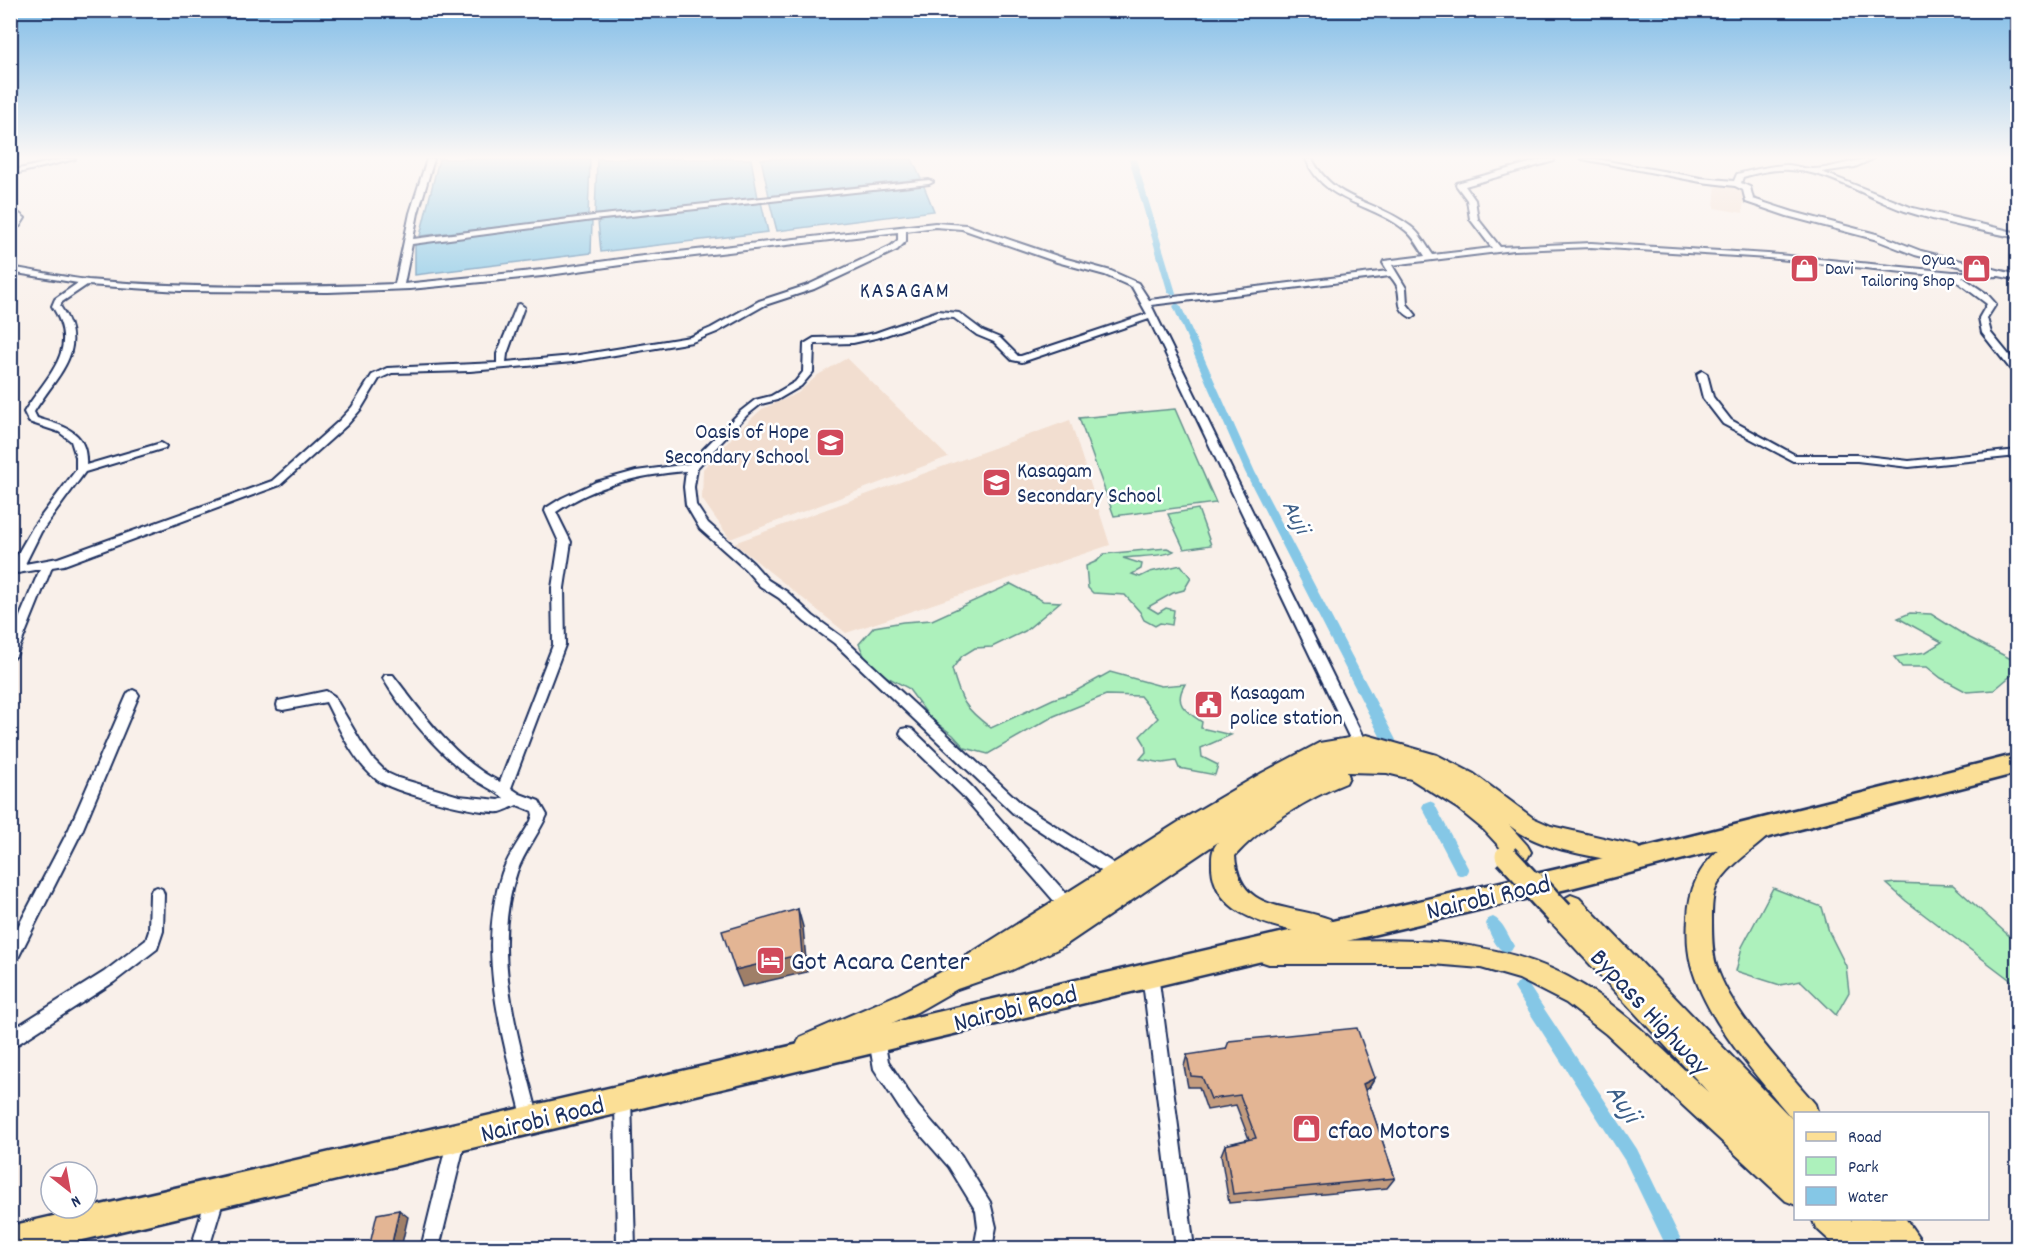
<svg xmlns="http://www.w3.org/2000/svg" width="2028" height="1259" font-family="Dekko,sans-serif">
<rect width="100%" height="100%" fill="#f9f0ea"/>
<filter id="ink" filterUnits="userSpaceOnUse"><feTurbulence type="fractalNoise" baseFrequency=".0167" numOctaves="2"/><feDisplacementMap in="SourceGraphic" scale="12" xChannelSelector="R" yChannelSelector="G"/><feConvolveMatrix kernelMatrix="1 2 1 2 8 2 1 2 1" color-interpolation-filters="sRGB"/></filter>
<g filter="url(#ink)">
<path fill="#f2ded0" d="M1716 183 1744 188 1743 213 1714 208Z
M847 358 948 457 730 539 702 499 703 469 739 430 762 409 798 393 818 375Z
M1070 420 1110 545 846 633 734 543Z"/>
<path fill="#adf1bc" stroke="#64908d" stroke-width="1.5" d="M1175 409 1216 503 1114 516 1079 418Z
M1198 509 1211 545 1184 549 1168 514Z
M1167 548 1174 551C1165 557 1136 556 1123 558L1142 564 1141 569 1132 574 1140 577 1150 572 1181 565 1191 578 1184 590 1173 593 1148 607 1158 613 1166 608 1174 610 1172 625 1160 623 1155 626 1144 620 1140 612 1125 595 1093 593 1088 588 1086 566 1097 561 1104 554Z
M1011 584 1043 601 1060 602 1025 631 992 647 975 648 962 656 952 669C961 701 964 708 991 728L1053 699 1074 692 1110 672 1161 686 1185 684C1173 704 1185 711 1202 722L1201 728 1231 735 1201 748 1202 757 1218 765 1215 775 1179 768 1176 761 1163 763 1140 759 1146 752 1145 744 1140 736 1158 718 1140 696 1106 695 1054 716 988 754 965 748 953 735 930 718 908 688 887 677 865 658 859 644 874 627 903 622 932 620Z
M1910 613 1931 614 1966 636 2013 660V674L1994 690 1967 692 1941 678 1927 667H1902L1894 657 1926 652 1942 642 1898 618Z
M1895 883 1953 885 2017 943V985L1906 901 1887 884Z
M1773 888 1822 907 1829 932 1846 966 1849 992 1836 1015 1801 981 1780 985 1736 971 1742 947Z"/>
<path fill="#85c7e6" stroke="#5b8ab0" stroke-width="1.5" d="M439 159H590L588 217 420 236Z
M597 159H751L758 198 595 215Z
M761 159H912L921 179 769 196Z
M923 184 934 211 777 231 769 200Z
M761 202 768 232 601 252 598 221Z
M592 221 591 253 415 275V242Z"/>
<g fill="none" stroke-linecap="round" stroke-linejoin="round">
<path fill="#85c7e6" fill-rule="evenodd" d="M1129 159H1136L1176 293 1175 295 1168 293Z
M1177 303 1181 306 1255 472 1396 740 1394 744 1389 745 1384 744 1245 472 1173 306Z
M1429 801 1434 803 1467 866 1469 870 1467 874 1462 876 1457 874 1422 807 1424 803Z
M1493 917C1503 921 1509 937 1514 946L1511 951 1506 953C1496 949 1490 934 1486 924L1488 919Z
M1522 981 1527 983 1637 1149 1685 1248H1667L1625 1161 1517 993 1514 988 1517 983Z"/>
<defs>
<path id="minor" d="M63 159H75L10 175V171Z
M427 159H434L418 213 413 239 593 216 929 180 933 182 929 184 593 220 412 244 404 284 542 270 635 257 935 223 966 225 1063 258 1111 271 1138 283 1149 300 1388 271 1383 263 1384 261 1425 256C1419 247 1414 237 1405 230 1373 203 1323 203 1306 159H1312C1335 203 1375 199 1410 226 1420 233 1426 245 1433 255L1492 248 1470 219 1467 200 1456 185 1457 183 1544 159H1554V161L1465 186 1475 200 1478 219 1500 247 1591 243 1768 254 1953 272H1983L1915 255 1874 239 1787 216 1746 202 1743 190 1735 186 1701 182 1582 159H1596L1701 178 1734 181 1737 174C1754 170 1771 165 1789 165 1797 166 1805 169 1813 169 1832 169 1853 159 1873 159L1855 167 1822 172 1913 208 2018 233V238C1980 230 1942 223 1905 211 1867 198 1830 171 1789 170 1773 169 1758 173 1743 177L1741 183 1750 187 1753 199 1793 212 1880 235 1921 251 2018 275V280L1999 276 1962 277 1987 294 1996 304 1987 318 1991 333 2018 366V376L2015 375 1982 333 1979 318 1987 304 1951 277 1768 258 1591 247 1514 250 1392 265 1406 288 1407 304 1416 315 1412 318C1396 310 1401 302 1398 289 1397 284 1393 280 1390 276L1151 305 1367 745 1365 749 1360 750 1355 749 1353 745 1149 319 1022 362 1012 360 994 342 977 335 954 318 939 317 880 337 853 343 816 344 814 345 813 372 801 386 777 400 761 404 747 415 697 468 694 487 696 505 708 523 753 563 768 580 787 592 813 616 842 637 1024 806 1110 861 1122 870 1124 874 1122 878 1117 880 1112 878 1014 814 834 643 805 622 779 598 760 586 745 569 700 529 686 505 684 487 686 471C639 475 595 485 556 512L571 542 564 588 565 645 511 788 520 794 539 801 547 815C538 835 524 852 517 872 490 950 518 1036 537 1112L535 1118 529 1120 523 1118 521 1112C502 1035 476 951 502 873 509 854 521 838 531 821L533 815 532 811 517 805C512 807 505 811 500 812 478 814 391 792 376 779 352 760 340 729 326 702L283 710 278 709 277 705 278 701 326 691 334 696 361 742 372 758 387 773 398 778 459 796 499 800 504 798C493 789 480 784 469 776 439 753 401 710 383 678L385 675H393C422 713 456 761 500 782L553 645 552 588 559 542 545 511 546 508 562 498 596 482 636 471 689 464 741 411 755 400 771 396 795 382 803 372 804 344 814 338 853 337 875 333 938 311 959 313 983 331 1000 338 1018 356H1021L1147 314 1132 287 1105 275 1057 262 962 229 935 227 906 231V241L897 250 814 289 765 305 717 332 692 342 573 362 470 371 392 373 379 379 361 409 348 424 280 485 64 565 52 567 16 656 10 660V640L40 569 18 573 12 569 17 555 33 527 76 470V457L71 441 59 432 29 422 24 412C47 375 81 350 52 306L55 299 78 283 10 272V267C36 271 62 277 88 280 190 289 293 288 395 284L410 213ZM898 232V240L891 246 808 285 759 301 711 328 690 337 573 356 506 362 507 354 524 307 520 304 517 305 497 354V363L387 368 372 375 352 407 340 420 272 481 58 558 25 564 41 532 85 472 165 448 166 446 161 443 86 465C88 431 64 426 37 418L34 412C57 374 91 350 60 306L62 302 87 285 180 291 328 292 410 289 542 276 635 263Z
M10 207 25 218 20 226 10 229V224L17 218 10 213Z
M1702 371 1707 374 1713 397 1731 420 1795 455H1857L1909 461 2018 450V456L1909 467 1857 461H1793L1723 424 1703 398 1697 374Z
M133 690 137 692 139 695 82 831 15 964 10 966V942L69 829 127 695 129 692Z
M907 728 912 729 971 786 1071 899 1073 904 1071 909 1066 911 1061 909 961 794 902 737 900 733 902 729Z
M157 887 162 889 164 894 163 931 157 949 114 982 10 1049V1031L104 972 146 940 149 931 150 894 152 889Z
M1150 967 1155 969 1158 974 1194 1248H1176L1142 974 1145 969Z
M877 1032 883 1034 888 1061 903 1084 918 1106 961 1155 990 1202 996 1227 992 1248H974L978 1227 976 1211 949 1167 906 1118 874 1069 869 1040 871 1034Z
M623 1090 629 1092 631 1098 635 1248H617L615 1098 617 1092Z
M457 1129 463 1132 466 1138 439 1248H421L448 1138 451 1132Z
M216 1186 222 1189 225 1195 209 1248H191L207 1195 210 1189Z"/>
<path id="primary" d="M1367 735 1437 755 1474 774 1533 818 1551 826 1630 844 1638 847 1642 854 1638 861 1630 864C1591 855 1541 851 1509 825L1527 845 1531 852 1527 859 1519 862 1511 859 1484 830 1457 808 1411 779 1387 773 1347 772 1349 777 1346 783C1310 797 1260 827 1235 856 1239 913 1287 903 1330 919L1333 927 1330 935C1317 939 1306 934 1294 931 1259 923 1215 911 1212 868 1212 857 1211 850 1218 842L1064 946 1012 970 957 989 917 1012 818 1055 809 1059 800 1055 796 1046 800 1037 899 994 941 972 962 964 965 957 1185 818 1262 773 1319 743Z
M1760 819 1768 822 1771 829 1768 836C1752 851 1730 864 1718 884 1712 894 1712 908 1712 920 1712 935 1712 951 1716 965 1730 1011 1784 1067 1815 1104L1818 1114H1796V1205L1786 1201 1606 1034 1566 1003 1519 979 1481 968 1432 964H1269L1260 961 1257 953 1260 945 1269 942C1375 942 1490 927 1584 986 1630 1014 1669 1056 1708 1092L1551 922 1548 914 1551 906 1571 895 1579 898 1794 1121C1758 1077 1705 1020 1691 964 1687 949 1687 933 1688 918 1689 890 1698 868 1720 849 1732 839 1745 825 1760 819Z
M1812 1218H1849L1852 1221 1851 1218H1905L1919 1238 1924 1248H1838L1816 1228Z"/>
<path id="trunk" d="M2018 754V773L1575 887 49 1248H10V1226L1575 865Z"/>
</defs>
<use href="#minor" stroke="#1b2f5e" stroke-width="4"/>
<use href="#primary" stroke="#1b2f5e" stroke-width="4"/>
<use href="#trunk" stroke="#1b2f5e" stroke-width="5"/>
<use href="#minor" fill="#fff" fill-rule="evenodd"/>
<use href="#primary" fill="#fbdf96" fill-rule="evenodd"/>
<use href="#trunk" fill="#fbdf96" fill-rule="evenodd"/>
<defs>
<path id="primary-bridge-far1" d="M1506 856 1533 885"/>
<path id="primary-bridge" d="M1532 884 1560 914"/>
</defs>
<use href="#primary-bridge-far1" stroke="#1b2f5e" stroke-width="26" stroke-linecap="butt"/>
<use href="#primary-bridge" stroke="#1b2f5e" stroke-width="31" stroke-linecap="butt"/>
<use href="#primary-bridge-far1" stroke="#fbdf96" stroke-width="21"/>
<use href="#primary-bridge" stroke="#fbdf96" stroke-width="26"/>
</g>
<path fill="#c39c7f" stroke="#1b2f5e" stroke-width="1.5" d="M1187 1055 1375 1078 1369 1088 1365 1090 1395 1178 1387 1188 1229 1203 1221 1155 1225 1145 1249 1139 1236 1105 1207 1110 1199 1087H1188L1184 1066Z"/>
<path fill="#9f7f68" stroke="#1b2f5e" stroke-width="1.5" d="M798 909 803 927 807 972 742 987 735 970Z
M1375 1078 1369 1088 1357 1094 1363 1084Z
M399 1210 408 1217 401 1248H391Z"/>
<path fill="#e3b594" stroke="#1b2f5e" stroke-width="1.5" d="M798 909 802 954 735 970 722 931Z
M1357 1028 1375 1078 1363 1084 1395 1178 1233 1194 1225 1145 1256 1138 1240 1095 1211 1099 1202 1077 1191 1076 1187 1055 1226 1049 1229 1041Z
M399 1210 391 1248H369L377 1214Z"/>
</g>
<linearGradient id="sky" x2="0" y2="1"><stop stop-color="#80bce7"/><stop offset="0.47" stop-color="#fcf8f6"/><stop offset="1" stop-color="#fcf8f6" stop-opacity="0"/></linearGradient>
<rect width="2028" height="335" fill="url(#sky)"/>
<defs>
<symbol id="shop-square" viewBox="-11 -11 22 22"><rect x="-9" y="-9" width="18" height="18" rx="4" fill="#d1495b" stroke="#fff"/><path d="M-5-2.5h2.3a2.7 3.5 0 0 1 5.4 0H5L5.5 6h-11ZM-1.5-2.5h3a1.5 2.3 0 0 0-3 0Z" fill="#fff"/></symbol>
<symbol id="school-square" viewBox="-11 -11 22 22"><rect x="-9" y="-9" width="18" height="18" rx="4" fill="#d1495b" stroke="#fff"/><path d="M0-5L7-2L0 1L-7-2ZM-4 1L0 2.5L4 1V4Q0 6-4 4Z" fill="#fff"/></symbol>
<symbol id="civic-square" viewBox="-11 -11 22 22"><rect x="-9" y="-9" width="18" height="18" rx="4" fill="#d1495b" stroke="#fff"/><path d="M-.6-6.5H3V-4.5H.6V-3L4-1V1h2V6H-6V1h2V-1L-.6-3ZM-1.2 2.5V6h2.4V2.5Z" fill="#fff"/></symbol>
<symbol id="hotel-square" viewBox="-11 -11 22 22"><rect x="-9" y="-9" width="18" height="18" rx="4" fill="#d1495b" stroke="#fff"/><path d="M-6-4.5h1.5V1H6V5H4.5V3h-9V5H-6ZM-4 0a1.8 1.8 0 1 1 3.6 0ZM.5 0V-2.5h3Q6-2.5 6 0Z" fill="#fff"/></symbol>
</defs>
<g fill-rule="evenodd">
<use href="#shop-square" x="1788" y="252" width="33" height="33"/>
<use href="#shop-square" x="1960" y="252" width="33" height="33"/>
<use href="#school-square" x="814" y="426" width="33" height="33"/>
<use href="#school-square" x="980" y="466" width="33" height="33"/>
<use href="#civic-square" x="1192" y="688" width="33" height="33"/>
<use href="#hotel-square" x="754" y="944" width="33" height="33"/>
<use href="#shop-square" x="1290" y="1112" width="33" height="33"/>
</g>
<g text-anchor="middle" stroke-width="5" stroke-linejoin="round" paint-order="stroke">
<g font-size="18" fill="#1b2f5e" stroke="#fff" text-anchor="end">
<text x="1955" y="265">Oyua<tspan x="1955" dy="21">Tailoring Shop</tspan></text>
<text x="1825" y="274" text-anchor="start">Davi</text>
</g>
<g font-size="22" letter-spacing="1.5" fill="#1b2f5e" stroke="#fff">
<text x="905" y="297">KASAGAM</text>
</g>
<g font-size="22" fill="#1b2f5e" stroke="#fff" text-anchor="start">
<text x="809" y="438" text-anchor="end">Oasis of Hope<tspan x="809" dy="25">Secondary School</tspan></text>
<text x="1017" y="477">Kasagam<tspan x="1017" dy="25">Secondary School</tspan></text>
<text x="1230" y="699">Kasagam<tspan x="1230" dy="25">police station</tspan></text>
</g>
<g font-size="24" font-style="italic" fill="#3b5d87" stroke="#fff">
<text transform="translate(1297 516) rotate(63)" y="8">Auji</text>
</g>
<g font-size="27" fill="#1b2f5e" stroke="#fff">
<text transform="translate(1488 896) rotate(-13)" y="9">Nairobi Road</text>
<text transform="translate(1015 1007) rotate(-14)" y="9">Nairobi Road</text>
<text transform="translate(1651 1011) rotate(47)" y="9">Bypass Highway</text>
<text transform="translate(542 1118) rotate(-14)" y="9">Nairobi Road</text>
</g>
<g font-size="27" fill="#1b2f5e" stroke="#fff" text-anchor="start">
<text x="791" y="969">Got Acara Center</text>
<text x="1328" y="1138">cfao Motors</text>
</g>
<g font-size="28" font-style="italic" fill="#3b5d87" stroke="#fff">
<text transform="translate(1625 1102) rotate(57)" y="10">Auji</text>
</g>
</g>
<rect width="2028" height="1259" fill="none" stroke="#fff" stroke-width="36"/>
<rect x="18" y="18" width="1992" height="1223" fill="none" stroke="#1b2f5e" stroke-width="2" filter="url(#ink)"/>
<rect x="1794" y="1112" width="195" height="108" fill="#ffffff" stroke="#a4acbf" stroke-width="1.5"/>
<rect x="1806" y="1132" width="30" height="9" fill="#fbdf96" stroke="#a4acbf" stroke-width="1.5"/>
<text x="1848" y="1142" font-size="18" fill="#1b2f5e">Road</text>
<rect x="1806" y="1157" width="30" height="18" fill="#adf1bc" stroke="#a4acbf" stroke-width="1.5"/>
<text x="1848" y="1172" font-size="18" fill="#1b2f5e">Park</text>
<rect x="1806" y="1187" width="30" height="18" fill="#85c7e6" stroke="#a4acbf" stroke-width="1.5"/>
<text x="1848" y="1202" font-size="18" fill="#1b2f5e">Water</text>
<g transform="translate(69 1190) rotate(149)"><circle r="28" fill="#ffffff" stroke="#a4acbf" stroke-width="1.5"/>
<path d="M0-4.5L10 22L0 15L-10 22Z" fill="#d1495b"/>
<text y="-9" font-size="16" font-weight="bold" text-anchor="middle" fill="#1b2f5e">N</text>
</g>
</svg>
